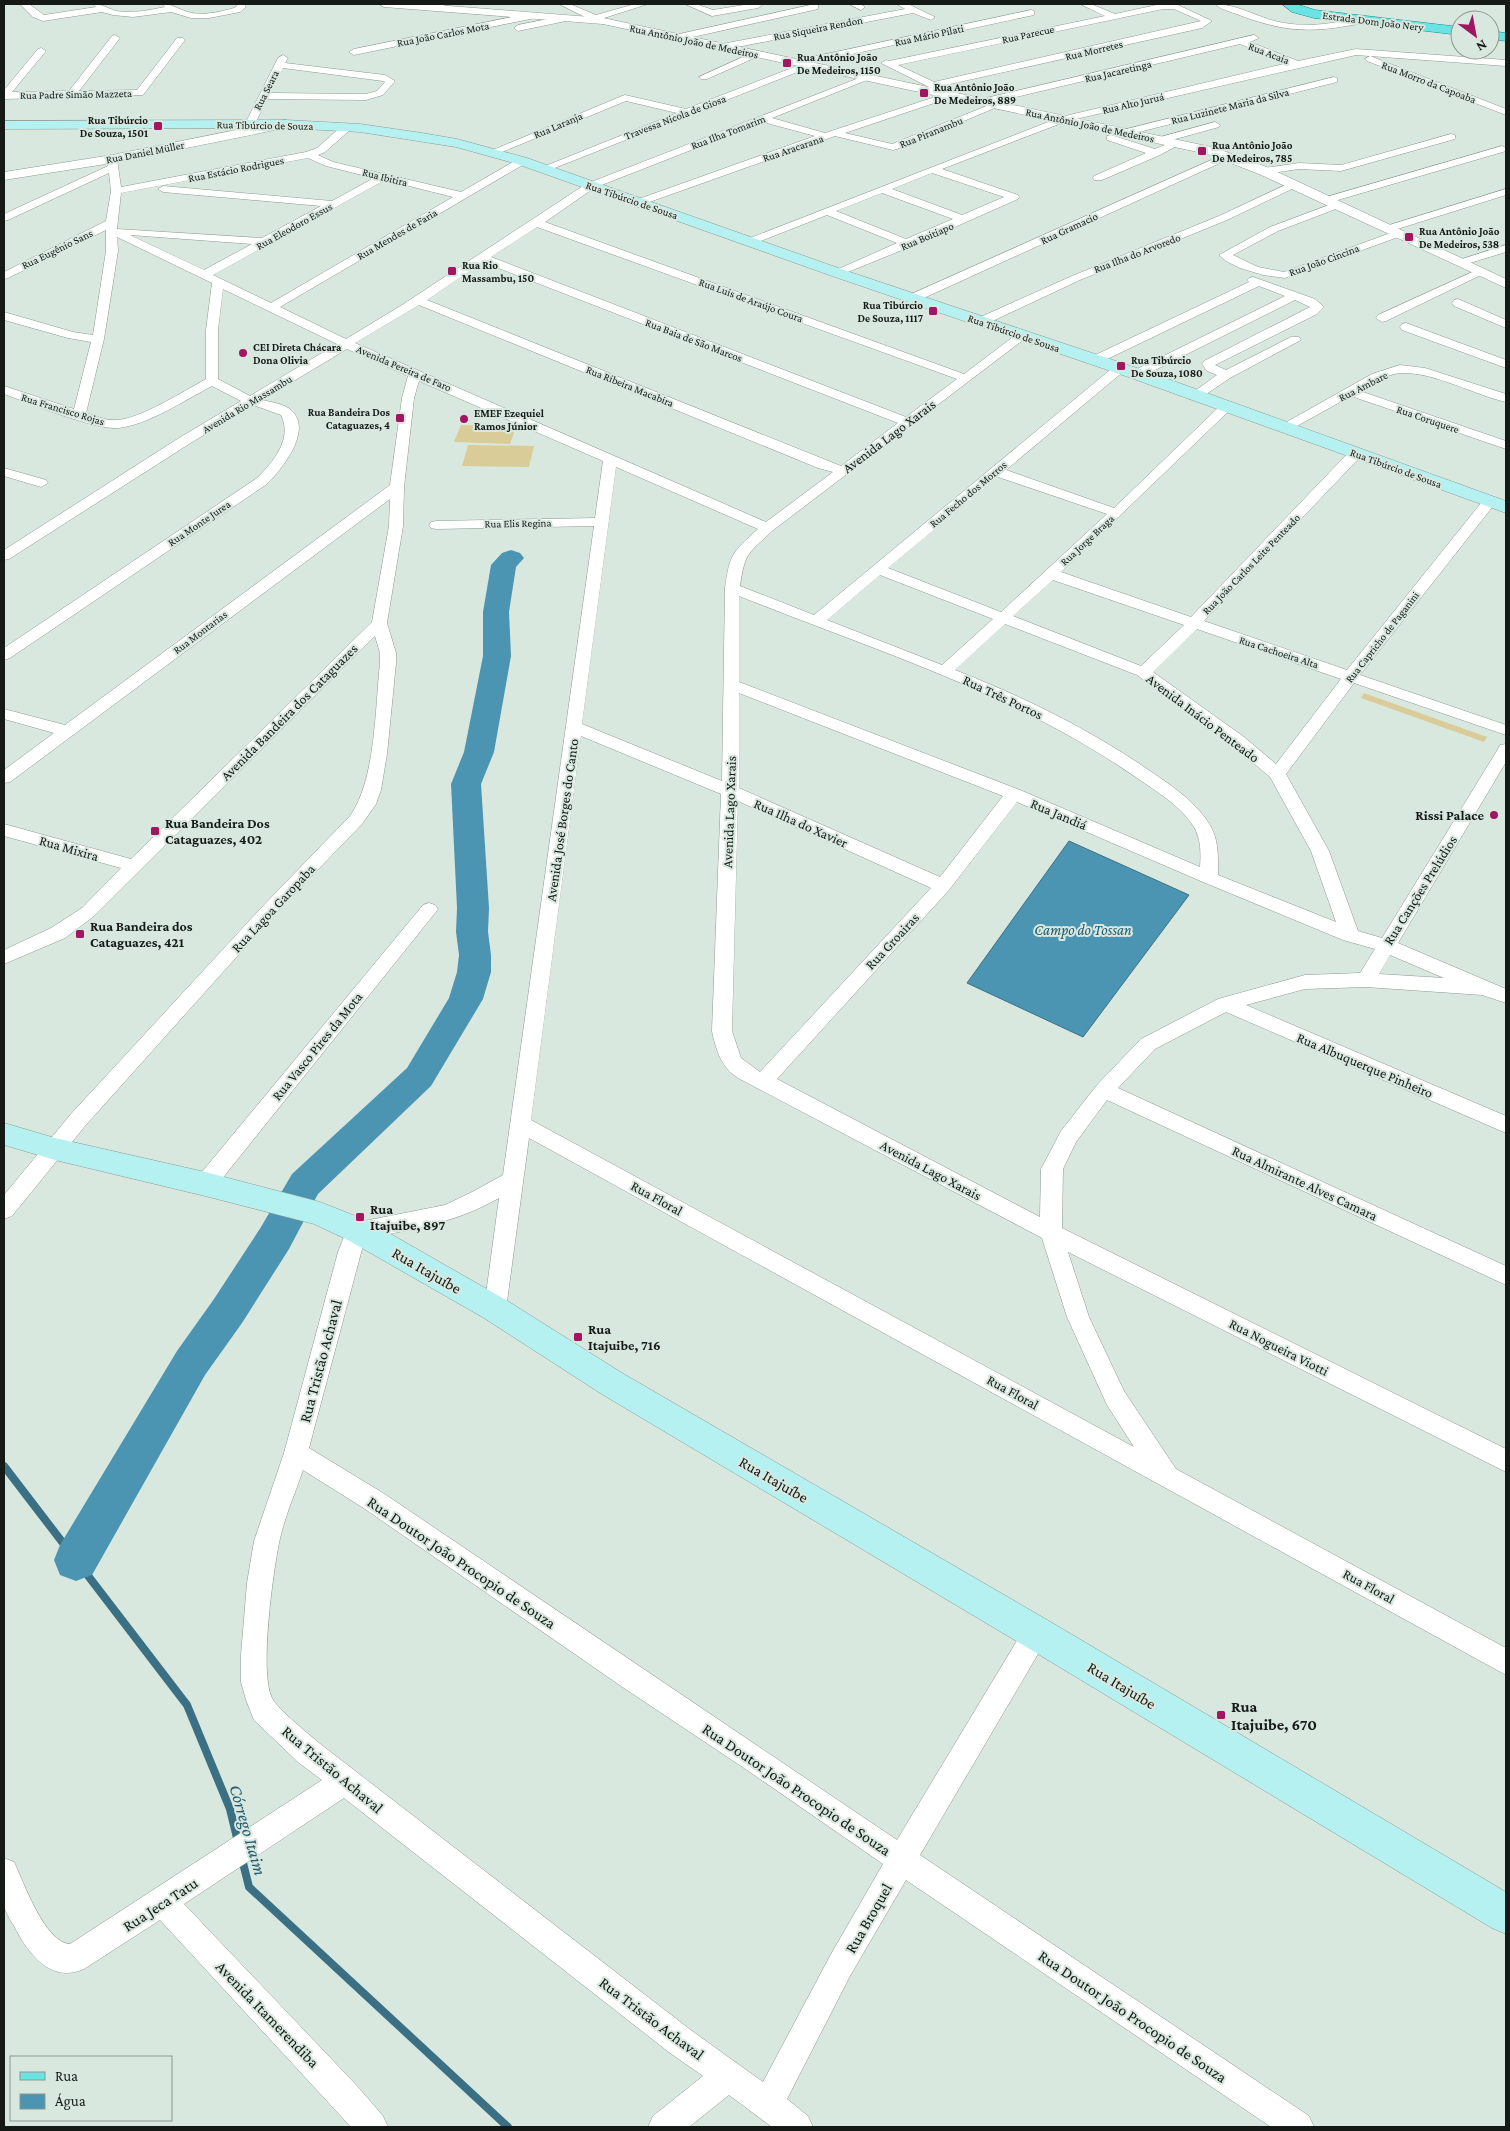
<svg xmlns="http://www.w3.org/2000/svg" width="1510" height="2131" font-family="'Crimson Pro',serif">
<rect width="100%" height="100%" fill="#d9e8df"/>
<path fill="#dacc98" d="M461 425 516 427 510 444 454 442Z
M468 445 534 446 529 467 462 466Z
M1364 693 1487 737 1484 742 1361 698Z"/>
<path fill="#4b95b3" stroke="#3b7084" d="M1069 841 1189 895 1083 1037 967 983Z"/>
<g fill="none" stroke-linecap="round" stroke-linejoin="round">
<path stroke="#3b7084" stroke-width="8" d="M4 1466 187 1705 230 1809 238 1842
M242 1859 249 1887 508 2127"/>
<path fill="#4b95b3" fill-rule="evenodd" d="M511 550 520 553 524 558 516 567 509 612 511 656 494 752 481 784 489 908 488 932 491 955V972L483 999 431 1086 318 1194 289 1249 242 1323 205 1375 92 1575 76 1581 60 1575 54 1560 60 1545 177 1351 214 1299 261 1227 292 1174 407 1068 449 998 457 972 459 955 456 932 457 908 451 784 464 752 483 656V612L491 565 502 553Z"/>
<defs>
<path id="minor" d="M20 4H29L44 15 96 7 93 4C102 4 107 8 116 11 132 14 149 10 165 7L162 4C172 4 176 8 185 11 200 17 219 12 234 8L237 6 236 4H244L246 7 240 12 209 18H191L171 12 133 17 113 15 102 12 43 21 33 17Z
M428 4H447C441 8 426 11 420 7Z
M559 4H570L596 15 635 4H648L604 18 607 21 603 24 591 20Z
M685 4H696L713 10 750 4 762 5 758 8 712 16Z
M815 4 818 5V9L675 41 670 38 675 35Z
M849 4H860L865 7 861 10Z
M897 4H908L935 17 931 20 913 13 722 50 717 47 722 44 905 9Z
M1080 4H1091L1115 14 1161 4H1176L1212 21 1202 28 941 86 943 94 952 93V97L845 133 892 144 994 103H1000L1002 105 897 149 893 150 835 136 641 205H633L632 203 633 201 815 136 763 122 594 188 545 222 964 374 1017 334H1025L1027 337 772 531C748 554 745 552 740 586L814 615 1116 365 1120 364 1126 368 1124 371 1006 470 1114 508 1221 405H1231L1232 408 1061 572 1191 617 1351 450H1361L1363 453 1361 456 1204 621 1347 670 1485 498H1495L1497 501 1360 675 1506 725V735L1354 683 1286 774 1329 851 1358 931 1382 938 1498 749 1500 745 1506 744V762L1398 943 1506 989V1003L1482 995 1366 987 1305 989 1246 1005 1506 1116V1133L1226 1012 1155 1049 1118 1088 1506 1266V1285L1107 1100 1076 1142 1063 1169 1062 1228 1506 1449V1472L1068 1252 1089 1317 1124 1391 1176 1469 1506 1648V1675L529 1138 506 1309 503 1316 495 1318 487 1316 484 1309 499 1198C457 1222 413 1230 365 1238L309 1448 383 1493 897 1840 1027 1624 1036 1620 1045 1624 1049 1633 1045 1642 920 1855 1309 2116 1314 2127H1271L906 1880 850 1976 787 2099 808 2116 813 2127H772L729 2095 689 2127H648L653 2116 703 2076 670 2053 344 1798 184 1904 358 2087 383 2116 388 2127H351L160 1920 84 1969C50 1984 28 1953 14 1926 10 1920 5 1911 4 1905 1 1890 4 1872 4 1858L14 1862C24 1883 45 1943 70 1944L322 1780 299 1763 254 1720 246 1700 241 1682V1655L247 1583 254 1541 284 1453 338 1252 349 1224 445 1205 474 1191 503 1175 594 526 436 529 431 528 429 525 431 522 436 521 595 518 603 461 419 381 414 398 404 487 403 526 387 623 396 653V663L387 754 381 790 376 804 362 824 275 914 85 1126 12 1216 4 1219V1195L71 1114 263 906 350 816C376 779 375 708 380 663V653L375 636 94 916 65 938 4 964V950L51 928 82 908 121 868 4 836V824L131 859 372 622 389 526 390 499 10 782 4 783V770L54 733 4 719V709L65 725 390 485 402 398 408 376 347 349 262 400C270 402 285 404 291 410 314 430 281 470 267 484L10 658 4 660V648L257 478C273 462 293 439 281 415L253 405 189 444 9 559 4 560V550L179 438 241 401 212 386C185 400 148 425 118 428 95 430 29 403 4 394V386L74 409 91 342 68 338 4 320V312L73 332 93 335 106 251V230L8 278 4 279V272L106 221 111 191 109 173 8 220 4 221V214L108 166V157H116L117 159 121 187 306 152 317 148 343 125H351V129L325 152 318 155 333 162 461 192 518 159H526L527 161 526 163 280 307 346 339 402 305 586 184 864 76 867 75 872 78 772 118 825 133 938 96 933 89 881 63 886 60 889 61 1105 16ZM1163 9H1174L1201 21 934 82 898 65ZM308 158 326 166 374 178 332 201 163 186 158 189 163 192 321 206 262 238 117 229 121 193ZM385 180 453 197 271 303 213 275ZM537 227 957 379 906 417 491 257ZM130 235 252 244 204 270ZM117 237 212 283 206 330V379C184 391 140 419 117 420 106 421 96 416 86 413L104 339 118 251ZM483 262 898 423 841 466 427 300ZM223 289 337 344 250 396 218 379V330ZM419 305 818 468 833 472 766 522 355 343ZM616 467 758 529C732 553 730 553 725 588L722 781 582 724ZM998 477 1107 514 1001 612 888 568ZM880 575 993 619 942 665 827 620ZM1053 580 1184 625 1141 666 1013 616ZM739 596C874 650 1017 694 1137 778 1156 791 1181 806 1194 827 1201 839 1201 854 1200 867L1020 790 739 682ZM1005 624 1137 675 1232 745 1270 777 1311 851 1336 922 1218 875C1218 858 1219 842 1211 827 1198 803 1172 786 1150 771 1089 729 1024 697 955 670ZM1197 629 1341 679 1276 764 1244 737 1153 672ZM739 693 1003 796 940 877 739 788ZM581 736 721 794 712 1031C716 1050 721 1067 738 1078L1042 1238 1067 1317 1107 1405 1134 1447 531 1120ZM738 801 931 888 760 1072 741 1058 732 1031ZM1017 802 1203 882 1343 940 1375 949 1360 973 1305 975 1218 999 1141 1039 1097 1085 1061 1131 1041 1169 1040 1217 777 1079 949 890ZM1390 955 1444 978 1379 974ZM303 1470 365 1509 621 1686 747 1770 883 1864 830 1956 763 2082 692 2031 319 1743C308 1733 278 1710 272 1698 259 1673 273 1573 279 1543 284 1518 295 1494 303 1470Z
M1215 4C1234 4 1252 14 1271 20 1303 29 1331 24 1363 17L1367 20 1363 23C1313 33 1287 33 1239 15 1231 12 1220 9 1215 4Z
M1031 10 1034 11V15L810 63V67L547 171H539L538 169 677 113 626 101 497 154H489L488 152 622 96 625 95 686 109 797 66 792 63 794 61Z
M532 13 535 14V18L354 55 349 52 354 49Z
M563 16 566 17V21L518 31 514 28 518 25Z
M115 35 120 38 79 91 137 90 177 38H183L185 40 143 95 4 99V90L38 49 41 48 46 51 12 92 69 91 112 36Z
M1254 35 1259 38 1250 42 1298 61 1356 49 1506 60V66L1356 55 1067 121 942 169 1018 195 1019 197 1018 199 912 246 838 276 832 273 834 271 897 243 827 215 753 244 749 245 743 242 745 240 1061 117 1288 63 1240 44 982 105 977 102 982 99ZM932 173 1004 197 962 215 892 189ZM882 193 953 219 906 239 836 211Z
M756 51 759 52V56L707 79H701L699 77Z
M283 55 288 58 285 63 385 75 395 81 383 95 366 100 267 99 254 126H246L245 124 278 58ZM283 68 383 81 385 82 377 91 366 94 270 93Z
M1370 56 1506 109V115L1367 61 1365 59Z
M1334 77 1337 78V82L1127 135 1122 132 1123 130Z
M1215 122 1220 125 1219 127 1161 143 1156 140 1157 138Z
M1451 134 1455 135V139L1341 171 1299 169 1264 174 1259 171 1264 168 1299 163 1341 165Z
M1111 135 1155 149 1177 140 1182 143 1160 155 1102 180H1094L1093 178 1094 176 1146 153 1107 140V136Z
M1502 146 1506 148V151L1331 202H1323L1322 200 1323 198Z
M1227 153 1231 154 1232 156 1231 158 915 302 911 303 905 299 907 296Z
M1294 181 1299 184 1298 186 1227 220 1080 280 984 325 980 326 974 322 976 319 1072 276 1219 216Z
M1506 189V195L1391 231 1387 232 1381 229 1383 227Z
M1337 202 1341 203 1342 205 1341 207 1278 231 1233 255 1258 267 1284 272 1393 232 1397 231 1403 234 1401 236 1285 278 1263 275 1240 268 1226 261 1219 255 1270 227Z
M1506 245V252L1460 266 1454 263 1456 261Z
M1479 269 1483 270 1485 272 1483 274 1386 321 1382 322 1376 318 1378 315Z
M1253 277 1315 299 1324 307 1317 314 1215 365 1226 370 1291 337H1299L1301 340 1230 378 1199 399H1189L1188 396 1217 375 1207 371 1202 364 1204 361 1310 307 1295 300 1141 377H1133L1131 374 1133 371 1285 296 1259 286 1099 363 1095 364 1089 360 1091 357 1249 282 1247 280 1249 278Z
M1458 299 1506 320V328L1454 306 1452 303 1454 300Z
M1406 323 1506 360V368L1402 330 1400 327 1402 324Z
M1400 365 1425 368 1506 394V402C1475 395 1434 372 1402 373 1388 373 1373 384 1360 391L1506 441V449L1351 396 1288 431 1283 432 1276 428 1372 374Z
M4 468 46 480 48 483 41 487 4 476Z
M429 903 435 905 438 909 435 913 213 1190 205 1192 197 1190 194 1184 197 1178 423 905Z"/>
<path id="tertiary" d="M379 4H423L603 18 1216 148 1269 168 1506 279V288L1259 174 1207 154 603 24 384 7Z
M286 120 292 124 290 127 112 163 4 180V172L112 155Z"/>
<path id="secondary" d="M286 120 360 124 422 133 457 139 527 158 844 270 1143 370 1506 501V513L1131 378 832 276 517 164 456 147 360 132 286 128 4 129V121Z
M4 1123 55 1138 205 1172 320 1202 368 1221 506 1300 622 1373 1049 1621 1506 1892V1934L1492 1928 1023 1645 600 1393 484 1318 346 1239 314 1224 205 1196 55 1160 4 1145Z"/>
<path id="primary" d="M1282 4H1296L1315 10 1460 27V35L1314 18 1292 12Z
M1490 31 1506 33V41L1490 39Z"/>
</defs>
<use href="#minor" stroke="#8d9a92" stroke-width="1"/>
<use href="#tertiary" stroke="#8d9a92" stroke-width="1"/>
<use href="#secondary" stroke="#8d9a92" stroke-width="1"/>
<use href="#primary" stroke="#0d908f" stroke-width="1"/>
<use href="#minor" fill="#fff" fill-rule="evenodd"/>
<use href="#tertiary" fill="#fff" fill-rule="evenodd"/>
<use href="#secondary" fill="#b5f1f1" fill-rule="evenodd"/>
<use href="#primary" fill="#6be3e2" fill-rule="evenodd"/>
</g>
<g fill="#a11661" stroke="#d9e8df" stroke-width="2">
<rect x="782" y="58" width="10" height="10" rx="2.5"/>
<rect x="919" y="88" width="10" height="10" rx="2.5"/>
<rect x="153" y="121" width="10" height="10" rx="2.5"/>
<rect x="1197" y="146" width="10" height="10" rx="2.5"/>
<rect x="1404" y="232" width="10" height="10" rx="2.5"/>
<rect x="447" y="266" width="10" height="10" rx="2.5"/>
<rect x="928" y="306" width="10" height="10" rx="2.5"/>
<circle cx="243" cy="353" r="5"/>
<rect x="1116" y="361" width="10" height="10" rx="2.5"/>
<rect x="395" y="413" width="10" height="10" rx="2.5"/>
<circle cx="464" cy="419" r="5"/>
<circle cx="1494" cy="815" r="5"/>
<rect x="150" y="826" width="10" height="10" rx="2.5"/>
<rect x="75" y="929" width="10" height="10" rx="2.5"/>
<rect x="355" y="1212" width="10" height="10" rx="2.5"/>
<rect x="573" y="1332" width="10" height="10" rx="2.5"/>
<rect x="1216" y="1710" width="10" height="10" rx="2.5"/>
</g>
<g text-anchor="middle" stroke-width="4" stroke-linejoin="round" paint-order="stroke">
<g font-size="11" fill="#151a17" stroke="#d9e8df">
<text transform="translate(1373 21) rotate(7)" y="4">Estrada Dom João Nery</text>
<text transform="translate(818 28) rotate(-11)" y="4">Rua Siqueira Rendon</text>
<text transform="translate(443 34) rotate(-11)" y="4">Rua João Carlos Mota</text>
<text transform="translate(1028 34) rotate(-12)" y="4">Rua Parecue</text>
<text transform="translate(929 35) rotate(-12)" y="4">Rua Mário Pilati</text>
<text transform="translate(694 41) rotate(12)" y="4">Rua Antônio João de Medeiros</text>
<text transform="translate(1094 50) rotate(-13)" y="4">Rua Morretes</text>
<text transform="translate(1269 53) rotate(21)" y="4">Rua Acaia</text>
<text transform="translate(1118 71) rotate(-13)" y="4">Rua Jacaretinga</text>
<text transform="translate(1429 82) rotate(21)" y="4">Rua Morro da Capoaba</text>
<text transform="translate(266 90) rotate(-63)" y="4">Rua Seara</text>
<text transform="translate(76 94) rotate(-1)" y="4">Rua Padre Simão Mazzeta</text>
<text transform="translate(1133 103) rotate(-13)" y="4">Rua Alto Juruá</text>
<text transform="translate(1230 106) rotate(-14)" y="4">Rua Luzinete Maria da Silva</text>
<text transform="translate(675 117) rotate(-21)" y="4">Travessa Nicola de Giosa</text>
<text transform="translate(265 125) rotate(1)" y="4">Rua Tibúrcio de Souza</text>
<text transform="translate(558 125) rotate(-23)" y="4">Rua Laranja</text>
<text transform="translate(1090 125) rotate(12)" y="4">Rua Antônio João de Medeiros</text>
<text transform="translate(728 132) rotate(-21)" y="4">Rua Ilha Tomarim</text>
<text transform="translate(931 132) rotate(-22)" y="4">Rua Piranambu</text>
<text transform="translate(793 148) rotate(-19)" y="4">Rua Aracarana</text>
<text transform="translate(145 152) rotate(-11)" y="4">Rua Daniel Müller</text>
<text transform="translate(236 169) rotate(-11)" y="4">Rua Estácio Rodrigues</text>
<text transform="translate(385 177) rotate(14)" y="4">Rua Ibitira</text>
<text transform="translate(632 200) rotate(19)" y="4">Rua Tibúrcio de Sousa</text>
<text transform="translate(294 226) rotate(-29)" y="4">Rua Eleodoro Essus</text>
<text transform="translate(1069 228) rotate(-25)" y="4">Rua Gramacio</text>
<text transform="translate(397 234) rotate(-30)" y="4">Rua Mendes de Faria</text>
<text transform="translate(927 236) rotate(-23)" y="4">Rua Boitiapo</text>
<text transform="translate(57 249) rotate(-26)" y="4">Rua Eugênio Sans</text>
<text transform="translate(1137 253) rotate(-21)" y="4">Rua Ilha do Arvoredo</text>
<text transform="translate(1324 260) rotate(-20)" y="4">Rua João Cincina</text>
<text transform="translate(751 300) rotate(20)" y="4">Rua Luis de Araújo Coura</text>
<text transform="translate(1014 333) rotate(19)" y="4">Rua Tibúrcio de Sousa</text>
<text transform="translate(694 340) rotate(21)" y="4">Rua Baia de São Marcos</text>
<text transform="translate(404 368) rotate(23)" y="4">Avenida Pereira de Faro</text>
<text transform="translate(630 386) rotate(22)" y="4">Rua Ribeira Macabira</text>
<text transform="translate(1363 386) rotate(-27)" y="4">Rua Ambare</text>
<text transform="translate(247 404) rotate(-31)" y="4">Avenida Rio Massambu</text>
<text transform="translate(63 409) rotate(17)" y="4">Rua Francisco Rojas</text>
<text transform="translate(1428 419) rotate(19)" y="4">Rua Coruquere</text>
<text transform="translate(1396 468) rotate(20)" y="4">Rua Tibúrcio de Sousa</text>
<text transform="translate(968 494) rotate(-40)" y="4">Rua Fecho dos Morros</text>
<text transform="translate(199 523) rotate(-34)" y="4">Rua Monte Jurea</text>
<text transform="translate(518 523) rotate(-1)" y="4">Rua Elis Regina</text>
<text transform="translate(1087 540) rotate(-43)" y="4">Rua Jorge Braga</text>
<text transform="translate(1251 564) rotate(-46)" y="4">Rua João Carlos Leite Penteado</text>
<text transform="translate(200 632) rotate(-37)" y="4">Rua Montarias</text>
<text transform="translate(1382 637) rotate(-52)" y="4">Rua Capricho de Paganini</text>
<text transform="translate(1279 652) rotate(18)" y="4">Rua Cachoeira Alta</text>
</g>
<g font-size="11" font-weight="bold" fill="#151a17" stroke="#d9e8df" text-anchor="start">
<text x="797" y="61">Rua Antônio João<tspan x="797" dy="13">De Medeiros, 1150</tspan></text>
<text x="934" y="91">Rua Antônio João<tspan x="934" dy="13">De Medeiros, 889</tspan></text>
<text x="148" y="124" text-anchor="end">Rua Tibúrcio<tspan x="148" dy="13">De Souza, 1501</tspan></text>
<text x="1212" y="149">Rua Antônio João<tspan x="1212" dy="13">De Medeiros, 785</tspan></text>
<text x="1419" y="235">Rua Antônio João<tspan x="1419" dy="13">De Medeiros, 538</tspan></text>
<text x="462" y="269">Rua Rio<tspan x="462" dy="13">Massambu, 150</tspan></text>
<text x="923" y="309" text-anchor="end">Rua Tibúrcio<tspan x="923" dy="13">De Souza, 1117</tspan></text>
<text x="253" y="351">CEI Direta Chácara<tspan x="253" dy="13">Dona Olivia</tspan></text>
<text x="1131" y="364">Rua Tibúrcio<tspan x="1131" dy="13">De Souza, 1080</tspan></text>
<text x="390" y="416" text-anchor="end">Rua Bandeira Dos<tspan x="390" dy="13">Cataguazes, 4</tspan></text>
<text x="474" y="417">EMEF Ezequiel<tspan x="474" dy="13">Ramos Júnior</tspan></text>
</g>
<g font-size="14" fill="#151a17" stroke="#d9e8df">
<text transform="translate(889 436) rotate(-37)" y="5">Avenida Lago Xarais</text>
<text transform="translate(1003 697) rotate(25)" y="5">Rua Três Portos</text>
<text transform="translate(289 712) rotate(-45)" y="5">Avenida Bandeira dos Cataguazes</text>
<text transform="translate(1203 718) rotate(37)" y="5">Avenida Inácio Penteado</text>
<text transform="translate(729 812) rotate(-88)" y="5">Avenida Lago Xarais</text>
<text transform="translate(1059 814) rotate(23)" y="5">Rua Jandiá</text>
<text transform="translate(562 820) rotate(-82)" y="5">Avenida José Borges do Canto</text>
<text transform="translate(801 823) rotate(24)" y="5">Rua Ilha do Xavier</text>
<text transform="translate(69 848) rotate(16)" y="5">Rua Mixira</text>
<text transform="translate(1420 890) rotate(-58)" y="5">Rua Canções Prelúdios</text>
<text transform="translate(273 908) rotate(-47)" y="5">Rua Lagoa Garopaba</text>
<text transform="translate(892 941) rotate(-47)" y="5">Rua Groairas</text>
<text transform="translate(317 1046) rotate(-51)" y="5">Rua Vasco Pires da Mota</text>
<text transform="translate(1365 1065) rotate(23)" y="5">Rua Albuquerque Pinheiro</text>
<text transform="translate(931 1170) rotate(28)" y="5">Avenida Lago Xarais</text>
<text transform="translate(1305 1183) rotate(25)" y="5">Rua Almirante Alves Camara</text>
<text transform="translate(657 1198) rotate(29)" y="5">Rua Floral</text>
<text transform="translate(1279 1347) rotate(27)" y="5">Rua Nogueira Viotti</text>
<text transform="translate(1013 1392) rotate(29)" y="5">Rua Floral</text>
<text transform="translate(1369 1586) rotate(29)" y="5">Rua Floral</text>
</g>
<g font-size="14" font-weight="bold" fill="#151a17" stroke="#d9e8df" text-anchor="start">
<text x="1484" y="820" text-anchor="end">Rissi Palace</text>
<text x="165" y="828">Rua Bandeira Dos<tspan x="165" dy="16">Cataguazes, 402</tspan></text>
<text x="90" y="931">Rua Bandeira dos<tspan x="90" dy="16">Cataguazes, 421</tspan></text>
<text x="370" y="1214">Rua<tspan x="370" dy="16">Itajuibe, 897</tspan></text>
<text x="588" y="1334">Rua<tspan x="588" dy="16">Itajuibe, 716</tspan></text>
</g>
<g font-size="15" font-style="italic" fill="#205a70" stroke="#d9e8df">
<text x="1083" y="935">Campo do Tossan</text>
</g>
<g font-size="16" fill="#151a17" stroke="#d9e8df">
<text transform="translate(427 1270) rotate(30)" y="6">Rua Itajuíbe</text>
<text transform="translate(320 1361) rotate(-75)" y="6">Rua Tristão Achaval</text>
<text transform="translate(774 1479) rotate(30)" y="6">Rua Itajuíbe</text>
<text transform="translate(462 1562) rotate(34)" y="6">Rua Doutor João Procopio de Souza</text>
<text transform="translate(1122 1685) rotate(31)" y="6">Rua Itajuíbe</text>
<text transform="translate(333 1769) rotate(40)" y="6">Rua Tristão Achaval</text>
<text transform="translate(797 1789) rotate(34)" y="6">Rua Doutor João Procopio de Souza</text>
<text transform="translate(160 1904) rotate(-33)" y="6">Rua Jeca Tatu</text>
<text transform="translate(868 1918) rotate(-60)" y="6">Rua Broquel</text>
<text transform="translate(268 2014) rotate(46)" y="6">Avenida Itamerendiba</text>
<text transform="translate(1133 2016) rotate(34)" y="6">Rua Doutor João Procopio de Souza</text>
<text transform="translate(652 2018) rotate(37)" y="6">Rua Tristão Achaval</text>
</g>
<g font-size="16" font-weight="bold" fill="#151a17" stroke="#d9e8df" text-anchor="start">
<text x="1231" y="1712">Rua<tspan x="1231" dy="18">Itajuibe, 670</tspan></text>
</g>
<g font-size="18" font-style="italic" fill="#205a70" stroke="#d9e8df">
<text transform="translate(248 1830) rotate(74)" y="6">Córrego Itaim</text>
</g>
</g>
<rect width="1510" height="2131" fill="none" stroke="#151a17" stroke-width="10"/>
<rect x="10" y="2056" width="162" height="65" fill="#d9e8df" stroke="#8b968f"/>
<rect x="20" y="2072" width="25" height="8" fill="#6be3e2" stroke="#8b968f"/>
<text x="55" y="2081" font-size="15" fill="#151a17">Rua</text>
<rect x="20" y="2094" width="25" height="15" fill="#4b95b3" stroke="#8b968f"/>
<text x="55" y="2106" font-size="15" fill="#151a17">Água</text>
<g transform="translate(1475 35) rotate(148)"><circle r="24" fill="#d9e8df" stroke="#8b968f"/>
<path d="M0-4L9 19L0 12L-9 19Z" fill="#a11661"/>
<text y="-8" font-size="14" font-weight="bold" text-anchor="middle" fill="#151a17">N</text>
</g>
</svg>
